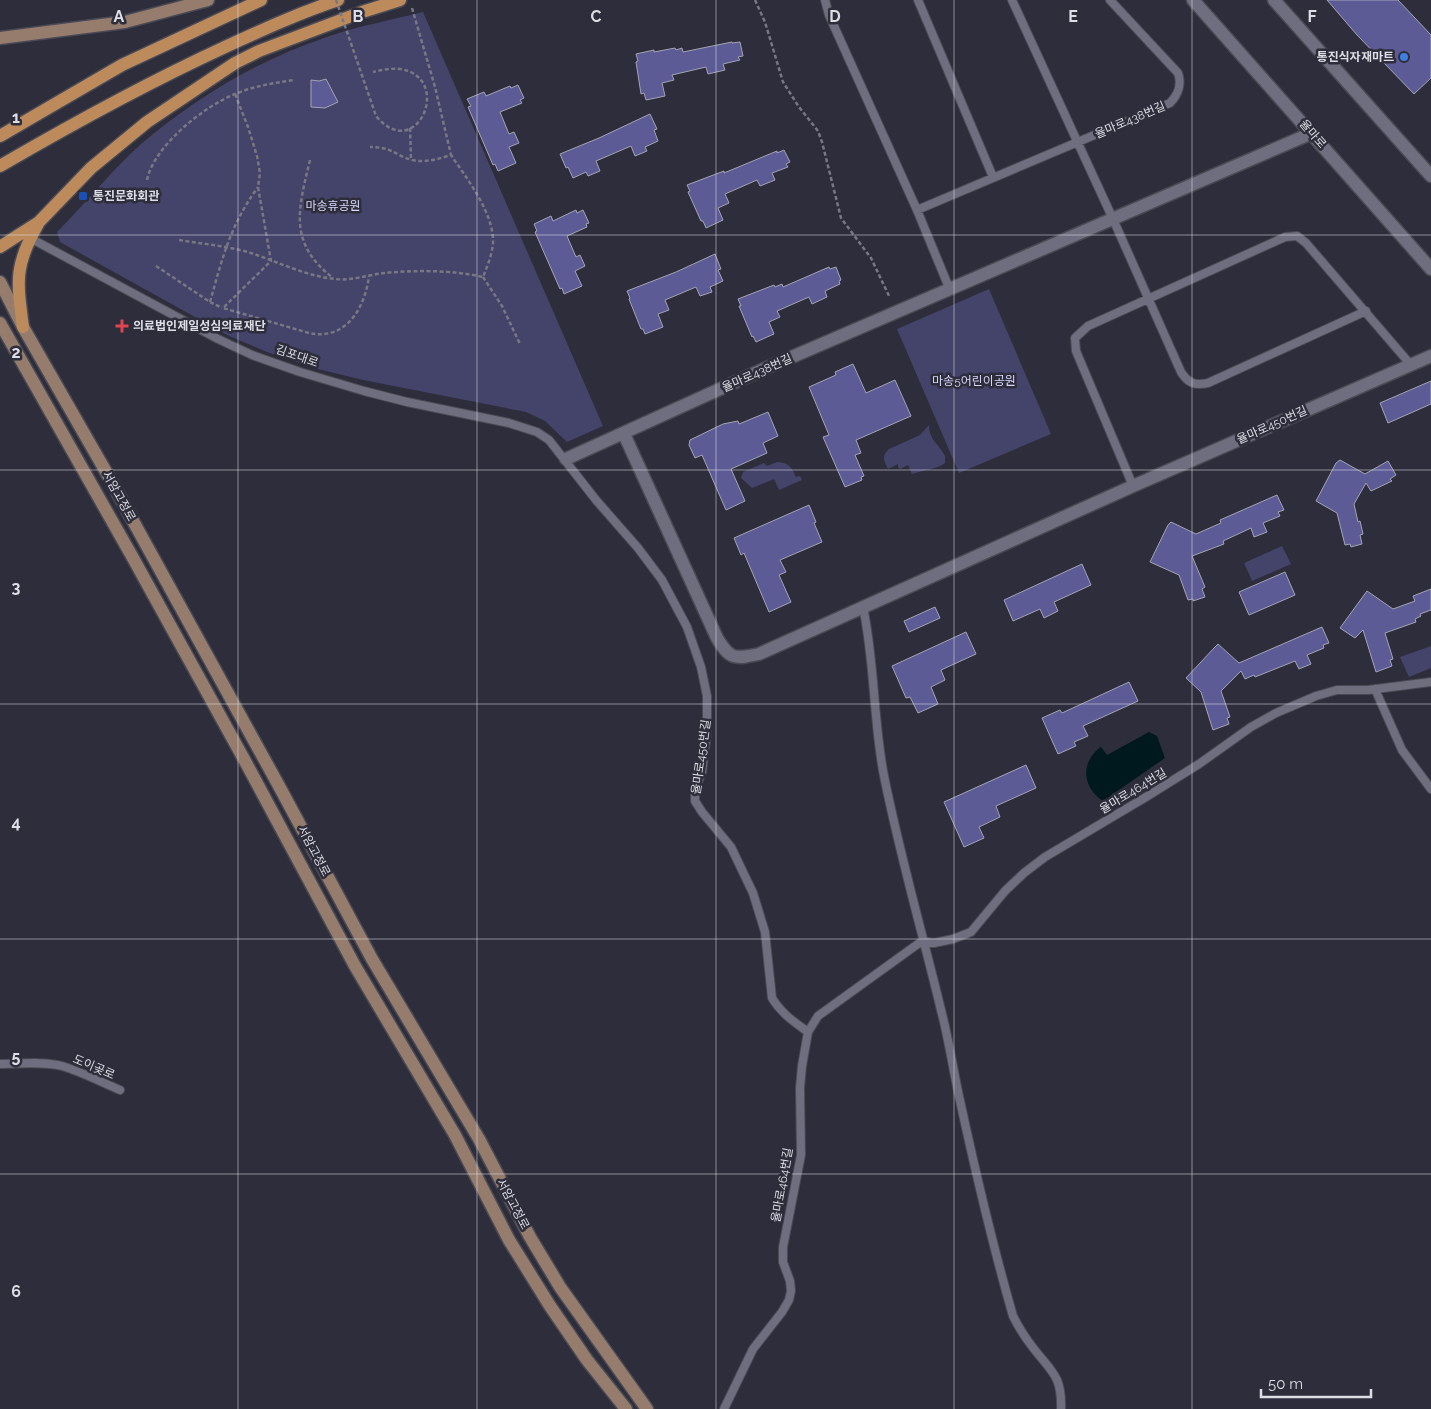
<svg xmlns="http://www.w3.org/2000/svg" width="1431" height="1409" font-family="Raleway,'Noto Sans KR',sans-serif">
<rect width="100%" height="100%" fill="#2d2d3b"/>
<path fill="#444369" d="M423 12 603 426 567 442 545 421 526 412 363 380 318 369 267 352 229 336 60 242 57 232C86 203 111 171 141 144 197 97 258 60 327 37 358 26 391 20 423 12Z
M989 289 1051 434 959 473 897 329Z
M929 425C929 440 939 444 945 456V463C938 469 923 470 912 474L908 465 900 469 898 467V464L888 469C884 461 881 456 889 449L920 435Z
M777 462C789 463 791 466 796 477L800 476 802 480 779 490 774 479 752 488 741 478 743 472 764 463 767 466Z
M1282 546 1291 564 1252 581 1244 563Z
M1431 646V668L1409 677 1400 657Z"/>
<path fill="#00191e" d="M1149 732 1157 736 1165 758 1103 801C1082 787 1080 762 1101 747L1107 755Z"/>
<path fill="#5d5b95" stroke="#a4a4b5" d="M1327 0H1398L1431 35V78L1414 94 1357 35Z
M732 42V43L740 42 743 56 738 57 740 60 723 64 725 70 708 74 706 67 672 75 674 80 662 83 665 96 646 100 644 93 641 94 636 62 638 61 636 54 654 50V52L675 48 676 50 682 48 683 52Z
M326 79 338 102 325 108 311 107V80L319 81Z
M518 85 524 98 520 100 522 103 500 112 509 134 514 132 519 143 509 147 516 163 498 171 495 164 493 165 468 107 471 106 467 99 484 92 486 96 510 86 511 88Z
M650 114 657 129 654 130 658 141 645 147 647 151 635 156 631 146 596 161 600 171 588 176 586 172 573 178 568 167 566 168 560 154 599 138Z
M784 150 790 162 786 164 788 167 772 173 775 180 760 186 757 180 725 194 729 203 718 208 723 220 706 228 703 221H701L688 192 690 191 687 185 724 171V173L777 151V153Z
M576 210 577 213 583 210 589 223 586 224 587 227 567 236 576 257 580 255 585 266 575 271 582 286 564 294 562 288 560 289 535 232 537 231 534 224 551 216 553 221Z
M715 254 721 269 718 270 723 281 710 287 712 292 700 296 696 287 665 300 669 310 658 314 663 327 645 334 643 329H641L629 299 630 298 627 291 676 272Z
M829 267 830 269 836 267 841 280 839 281 840 284 825 291 827 297 812 304 809 297 777 311 780 317 769 322 774 334 756 342 753 336 752 337 739 306H741L738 299 774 285 775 287 782 284 783 287Z
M853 364 866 393 895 380 911 416 856 440 861 453 855 455 864 476 861 477 862 480 845 487 823 437 829 435 809 387 836 375 835 372Z
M1431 381V404L1388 423 1380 403Z
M768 412 778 436 763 443 767 453 731 469 745 501 726 510 702 455 695 458 689 445 690 440 723 424 738 421 739 424Z
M1340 460 1365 474 1388 461 1396 475 1390 479 1392 481 1371 491 1366 483 1354 504 1358 522 1360 521 1363 534 1360 535 1362 544 1351 547 1350 544 1345 545 1337 513 1316 501 1336 463Z
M1277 495 1284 510 1278 512 1280 516 1263 523 1267 532 1254 537 1251 528 1223 541 1224 544 1192 556 1205 587 1202 589 1205 597 1193 601V599L1188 600 1179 575 1150 562 1168 525 1171 522 1196 534 1221 523 1220 520Z
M809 505 816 522 814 523 822 542 780 560 786 572 779 575 791 602 769 612 744 553 741 555 734 538Z
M1082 564 1091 585 1054 602 1058 611 1044 618 1040 609 1013 621 1004 600Z
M1285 572 1295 595 1249 615 1239 592Z
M1431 589V610L1420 614 1421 616 1415 619 1416 622 1385 633 1393 659 1390 660 1392 666 1376 672 1363 630 1355 638 1340 628 1367 591 1393 609 1415 601 1413 596Z
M935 607 940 618 909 632 904 621Z
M1322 627 1329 643 1323 645 1324 648 1307 655 1311 664 1299 669 1295 661 1255 677 1254 675 1245 679 1241 671 1221 691 1230 717 1227 718 1229 724 1213 730 1201 692 1186 678 1215 647 1218 644 1239 663Z
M966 632 976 654 941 670 945 680 931 687 938 704 918 713 910 697 906 698 892 666Z
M1129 682 1138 701 1083 726 1088 736 1074 742 1076 746 1058 754 1042 718 1060 710 1062 713Z
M1026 765 1036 788 996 806 1000 817 979 827 984 838 964 847 944 802Z"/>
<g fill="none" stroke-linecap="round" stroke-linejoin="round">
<defs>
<path id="service" d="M825 0 829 15 917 210 950 290
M918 0 993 177
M1012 0 1113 219 1181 372C1188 383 1195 386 1208 383L1366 311
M917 210 1170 103C1178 95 1182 84 1178 73L1110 0
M30 238 218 339 252 355 300 372 364 391 407 402 509 423 537 432 549 440 596 500 638 548 662 580 687 627 701 667 707 696V732L702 772 695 790V801L702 812 731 847 753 893 765 932 772 998C781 1013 794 1022 808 1032
M1133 486 1076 351 1075 338 1088 326 1285 237 1297 236 1306 243 1411 365
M863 607C875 663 873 720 884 776 900 856 923 935 942 1014 949 1041 953 1069 959 1096 975 1170 992 1243 1013 1316 1019 1328 1026 1339 1034 1349 1053 1373 1062 1377 1061 1409
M1375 689 1402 750 1431 789
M0 1064C20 1064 43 1061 62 1066 82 1072 101 1082 120 1090
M724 1409 753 1349 782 1312 789 1300 791 1291 790 1281 783 1262V1247L801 1155 800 1088 802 1066 808 1032 818 1016 922 941 934 943 953 939 971 932 1005 891 1024 873 1045 857 1146 797 1199 764 1251 727 1276 713 1316 696 1337 690H1368L1431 682"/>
<path id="minor" d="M1274 0 1431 176
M624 434 717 638C730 660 735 659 759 654L1133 486 1431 356
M566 459 764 369 1312 133"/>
<path id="tertiary" d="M1193 0 1431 269"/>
<path id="secondary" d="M0 38 125 22 208 0
M0 282 23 327 105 470 279 786 372 959 479 1139 530 1237 560 1287 647 1409
M0 323 133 558 245 761 355 966 455 1135 509 1240 550 1306 587 1360 626 1409"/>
<path id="primary" d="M0 136 122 65 261 0
M0 166C74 123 147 83 225 47 262 30 299 13 338 0
M0 247 39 222 91 168 147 122 235 63 259 51 362 12 400 0
M23 327C17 281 14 266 38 224"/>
</defs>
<use href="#service" stroke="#4a4a55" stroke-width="10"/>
<use href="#minor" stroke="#4a4a55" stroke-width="15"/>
<use href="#tertiary" stroke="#4a4a55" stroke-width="15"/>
<use href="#secondary" stroke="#4a4a55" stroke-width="15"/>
<use href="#primary" stroke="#4a4a55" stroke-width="15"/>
<path stroke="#787884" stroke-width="2.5" stroke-dasharray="4 2.5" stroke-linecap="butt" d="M755 0 765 22 783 82 799 107 818 131 822 142 841 218 871 258 890 298
M412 8 435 87 451 155
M235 94 248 127 257 156 260 173 258 187 271 261 223 308 309 333C346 341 365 308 369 276
M410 128 411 160
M310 160C298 210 288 243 333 278
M147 180C154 146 203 107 235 94 254 86 274 83 294 80
M179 240C203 244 228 246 251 253 278 262 306 276 335 279 352 281 368 275 384 273 416 270 452 270 483 277 487 267 492 255 493 243 494 213 467 179 451 155 438 159 426 163 412 160 394 155 393 147 370 147
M156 266 210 302 222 308
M483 277 502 306 520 344
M210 302C223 256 230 226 258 187"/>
<use href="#service" stroke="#6e6e7e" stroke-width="8"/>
<use href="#minor" stroke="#6e6e7e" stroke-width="12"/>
<use href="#tertiary" stroke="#6e6e7e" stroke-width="12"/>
<use href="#secondary" stroke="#967c6d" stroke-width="12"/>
<use href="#primary" stroke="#bd8a5c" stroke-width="12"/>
<path stroke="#787884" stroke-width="2.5" stroke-dasharray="4 2.5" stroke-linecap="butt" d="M336 0 376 116C417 165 454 77 400 69 391 68 382 70 373 72"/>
</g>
<path fill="none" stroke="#dedee7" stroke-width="1" stroke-opacity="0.55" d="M238 0V1409M477 0V1409M716 0V1409M954 0V1409M1192 0V1409M0 235H1431M0 470H1431M0 704H1431M0 939H1431M0 1174H1431"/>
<circle fill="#3f7fe0" stroke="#2d2d3b" stroke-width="2" cx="1404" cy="57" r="5"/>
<rect fill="#1a4fb4" stroke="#2d2d3b" stroke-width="2" x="78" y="191" width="10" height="10" rx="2.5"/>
<path fill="#e0444e" stroke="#2d2d3b" stroke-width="2" d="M119.5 318.5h5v5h5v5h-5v5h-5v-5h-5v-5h5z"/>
<g text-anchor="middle" stroke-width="5" stroke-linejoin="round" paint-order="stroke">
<g font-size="12" font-weight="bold" fill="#dedee7" stroke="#2d2d3b" text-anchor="start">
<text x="1394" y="61" text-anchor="end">통진식자재마트</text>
<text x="93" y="200">통진문화회관</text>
<text x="133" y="330">의료법인제일성심의료재단</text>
</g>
<g font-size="12" fill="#dedee7" stroke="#2d2d3b">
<text transform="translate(1130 120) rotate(-23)" y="4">율마로438번길</text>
<text transform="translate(1313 134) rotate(49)" y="4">율마로</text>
<text transform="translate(297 356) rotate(19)" y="4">김포대로</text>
<text transform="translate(757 373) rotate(-24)" y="4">율마로438번길</text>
<text transform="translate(1272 425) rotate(-24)" y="4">율마로450번길</text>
<text transform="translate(119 496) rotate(61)" y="4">서암고정로</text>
<text transform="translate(701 757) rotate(-82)" y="4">율마로450번길</text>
<text transform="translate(1133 791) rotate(-31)" y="4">율마로464번길</text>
<text transform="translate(314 851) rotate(62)" y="4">서암고정로</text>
<text transform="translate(94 1067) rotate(23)" y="4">도이곶로</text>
<text transform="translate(782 1185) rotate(-80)" y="4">율마로464번길</text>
<text transform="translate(513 1204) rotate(62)" y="4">서암고정로</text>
</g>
<g font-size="12" fill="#d7d7fb" stroke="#2d2d3b">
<text x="333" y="210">마송휴공원</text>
<text x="974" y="385">마송5어린이공원</text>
</g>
</g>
<g font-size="16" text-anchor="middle" font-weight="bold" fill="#dedee7" stroke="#2d2d3b" stroke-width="5" stroke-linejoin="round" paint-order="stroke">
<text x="119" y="22">A</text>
<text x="358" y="22">B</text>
<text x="596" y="22">C</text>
<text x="835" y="22">D</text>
<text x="1073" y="22">E</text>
<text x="1312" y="22">F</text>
<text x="16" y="123">1</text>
<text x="16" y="358">2</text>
<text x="16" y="593">3</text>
<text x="16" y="828">4</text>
<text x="16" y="1062">5</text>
<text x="16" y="1297">6</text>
</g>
<path d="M1261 1389v8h110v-8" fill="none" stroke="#dedee7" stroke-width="2.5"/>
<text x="1268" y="1389" font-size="15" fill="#dedee7" stroke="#2d2d3b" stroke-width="4" paint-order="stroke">50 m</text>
</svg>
